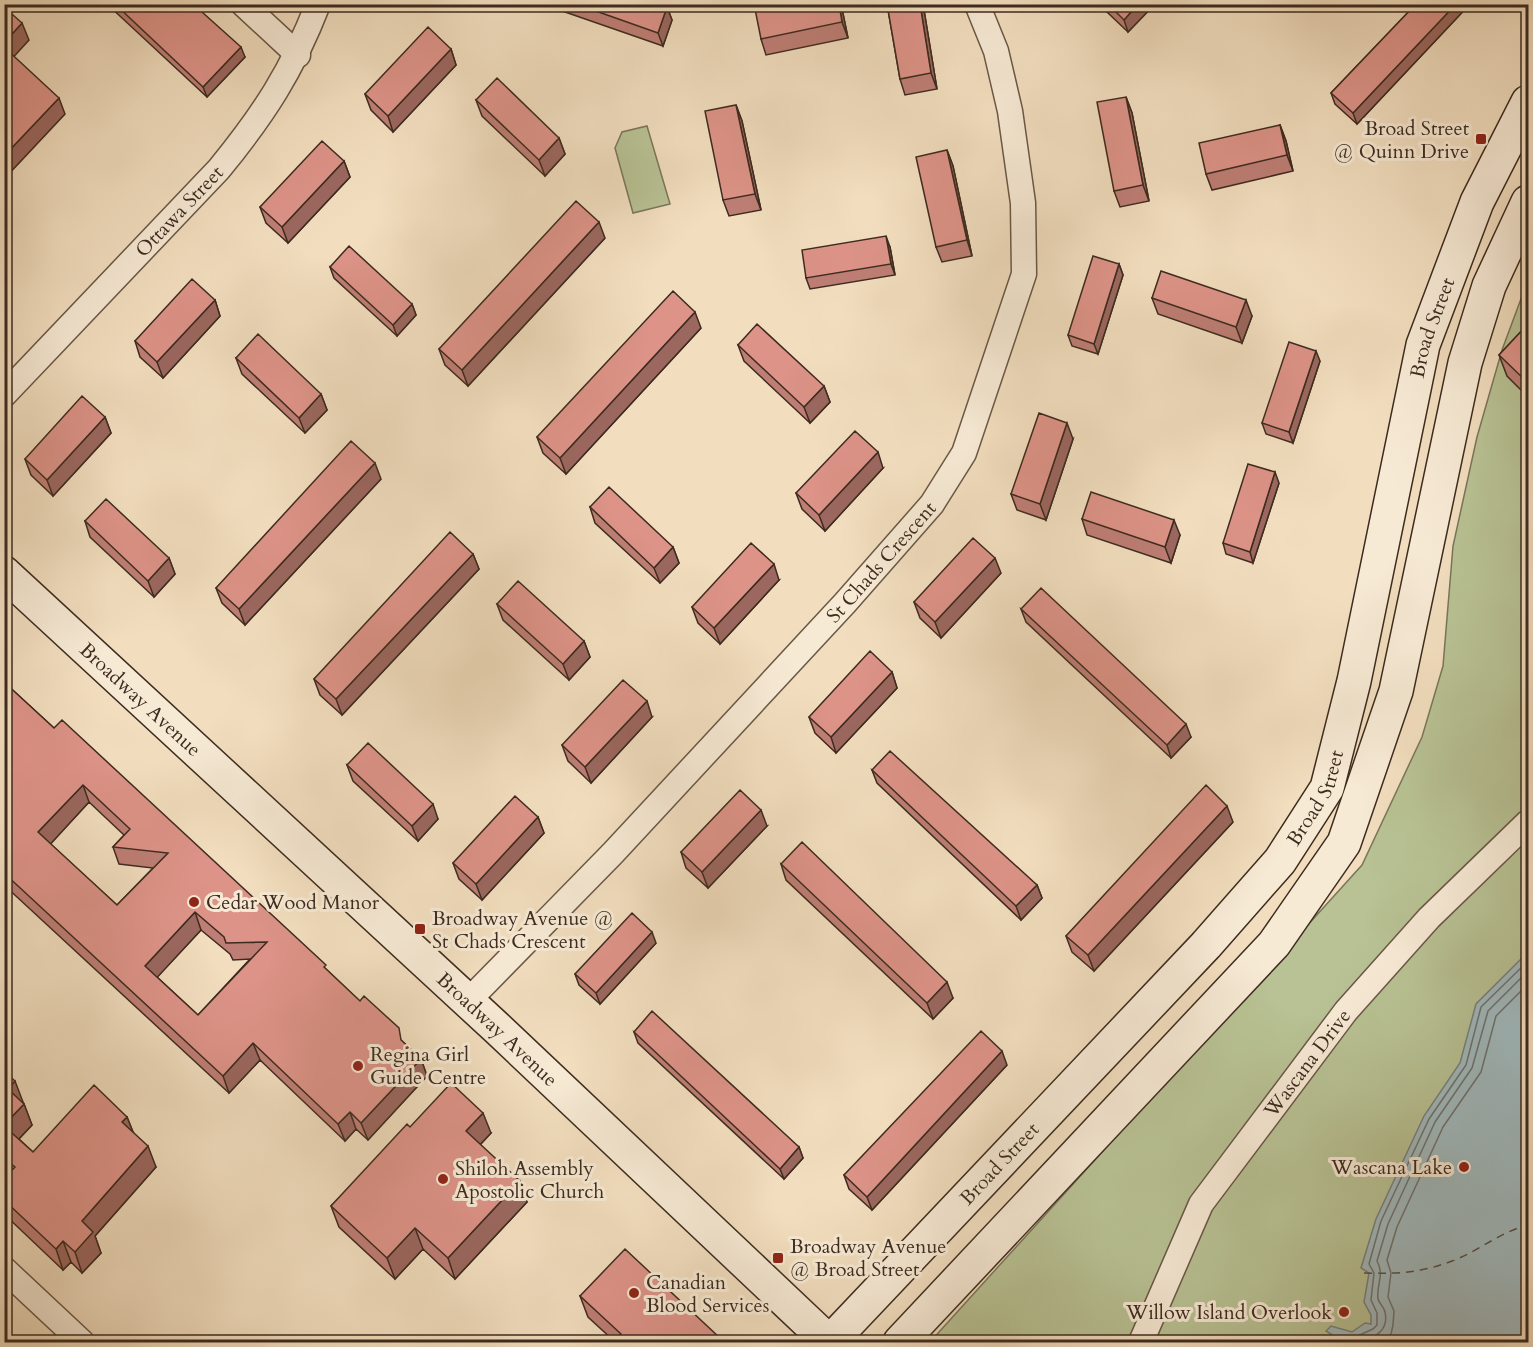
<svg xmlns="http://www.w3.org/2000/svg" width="1533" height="1347" font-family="Cardo,serif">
<rect width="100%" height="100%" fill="#f2debf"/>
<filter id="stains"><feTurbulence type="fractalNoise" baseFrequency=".00333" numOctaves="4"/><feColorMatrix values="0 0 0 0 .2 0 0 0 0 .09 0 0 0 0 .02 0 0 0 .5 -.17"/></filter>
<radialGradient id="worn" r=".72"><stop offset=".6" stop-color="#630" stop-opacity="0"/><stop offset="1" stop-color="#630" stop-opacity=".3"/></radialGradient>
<path fill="#b8c294" stroke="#7a765a" stroke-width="1.5" d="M647 126 670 204 633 213 615 148 622 132Z
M1528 280V1342H930L1362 865 1422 737 1443 666 1453 546 1477 437 1502 350Z"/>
<path fill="#a0b9bd" stroke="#78807e" stroke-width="1.5" d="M1528 952V1342H1345L1346 1338 1334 1336 1326 1331 1331 1326 1352 1332 1365 1323 1371 1324V1315L1364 1302 1369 1273 1361 1268 1376 1219 1424 1116 1460 1063 1476 1004Z"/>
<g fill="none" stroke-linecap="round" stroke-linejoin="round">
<path stroke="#6e726e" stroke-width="1.5" d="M1351 1342 1353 1338 1373 1329 1377 1325V1313L1371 1300 1374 1273 1369 1264 1381 1221 1429 1119 1466 1065 1481 1007 1528 961
M1361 1342C1376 1337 1389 1330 1385 1312 1384 1307 1379 1303 1378 1299 1376 1285 1385 1275 1377 1261L1388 1224 1435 1122 1472 1068 1488 1011 1528 971
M1383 1342 1391 1334 1393 1325 1394 1311 1388 1297 1391 1273 1387 1260 1397 1227 1443 1127 1481 1072 1496 1016 1528 984"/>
<path stroke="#564e46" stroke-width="1.5" stroke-dasharray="8 6" stroke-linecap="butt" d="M1364 1273C1396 1274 1421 1273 1452 1261 1479 1251 1500 1232 1528 1225"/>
<defs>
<g id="street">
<path d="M243 4 298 55"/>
<path id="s1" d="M4 395 219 169C264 114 292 71 318 4"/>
<path id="s2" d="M468 1001 613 853 845 603 932 504 964 453 1024 274 1023 203 1010 111 996 51 977 4"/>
<path d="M4 1269 82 1342"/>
<path id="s3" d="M1141 1342 1201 1204 1346 1011 1429 918 1528 822"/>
</g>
<g id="secondary">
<path id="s4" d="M4 573 498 1029 829 1342"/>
<path id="s5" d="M830 1342 1206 945 1280 861 1327 788 1354 681 1423 345 1477 202 1528 102"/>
<path d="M900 1342 1274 944 1344 843 1396 691 1465 363 1489 286 1528 202"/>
</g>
</defs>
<use href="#street" stroke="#6a5847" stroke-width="27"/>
<use href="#secondary" stroke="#3d2b1f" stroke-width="36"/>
<use href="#street" stroke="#f7ead5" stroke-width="24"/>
<use href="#secondary" stroke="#f7ead5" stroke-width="33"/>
</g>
<path fill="#be7e75" stroke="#3d2b1f" stroke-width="1.5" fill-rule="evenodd" d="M107 4H193L245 57 207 97Z
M542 4H660L667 7 672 20 663 46Z
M777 4H841L848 38 766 55 761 39Z
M887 4H923L937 89 905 95 900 79Z
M1104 4H1155L1128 32 1106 11Z
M1416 4H1470L1357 124 1335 104 1331 93Z
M451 49 456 65 393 132 371 110 365 94Z
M1126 97 1132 113 1149 201 1120 207 1114 191Z
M476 100 559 138 565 154 545 176 482 116Z
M736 105 742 121 761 210 729 216 723 200Z
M1280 125 1286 141 1293 171 1212 190 1206 174Z
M947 150 953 166 972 256 942 262 936 247Z
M344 161 350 177 288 243 266 223 260 207Z
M605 238 468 386 445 365 439 349Z
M890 247 895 275 810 289 806 278Z
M1119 264 1123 275 1098 354 1072 346 1068 335Z
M330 267 412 304 416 315 397 336 334 278Z
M1152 298 1252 316 1242 343 1158 314Z
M215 300 220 316 163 378 140 357 135 341Z
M1528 324V397L1507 376 1499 355Z
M701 328 566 474 543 453 537 437Z
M738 345 824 386 830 402 810 423 744 361Z
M236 358 321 394 327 410 305 433 242 374Z
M1320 361 1293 443 1266 434 1262 423Z
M105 417 111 433 53 496 31 475 25 459Z
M1073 439 1046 520 1017 510 1011 494Z
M883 468 825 531 802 509 796 493Z
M381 479 245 625 222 603 216 588Z
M1279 483 1253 563 1226 554 1223 543Z
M590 507 673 547 679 563 660 583 595 523Z
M1082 519 1180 535 1171 563 1087 535Z
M85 521 169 558 175 574 154 597 90 537Z
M473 554 479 569 342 715 320 695 314 679Z
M1001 573 941 638 920 618 914 602Z
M779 580 720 644 698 623 692 607Z
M497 604 584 641 590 657 569 680 503 620Z
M1021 609 1191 737 1171 758 1026 622Z
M892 672 897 688 836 753 815 733 809 717Z
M4 682 54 728 328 971 421 1059 427 1076 368 1140 356 1129 345 1141 260 1060 229 1093 4 885ZM89 802 124 835 113 847 119 864 153 868 117 905 50 844ZM201 930 230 954 233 960 250 959 198 1015 157 977Z
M652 717 591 783 568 761 562 745Z
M347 765 438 819 418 841 353 781Z
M872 770 1037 885 1042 898 1021 920 877 783Z
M538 817 544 833 482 900 459 879 453 863Z
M1233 822 1094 971 1072 952 1066 936Z
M767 826 708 888 686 868 681 852Z
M781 864 953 998 933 1019 786 880Z
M656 943 600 1004 579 985 575 974Z
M634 1032 799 1147 803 1158 784 1179 638 1043Z
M1007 1065 872 1210 849 1189 844 1175Z
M4 1071 24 1104 32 1125 19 1139 33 1152 127 1117 133 1132 156 1167 95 1236 101 1253 82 1273 71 1262 63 1270 4 1214V1178L7 1174 4 1172Z
M410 1127 491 1133 480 1145 527 1202 455 1279 423 1249 395 1279 339 1227 331 1206Z
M580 1296 721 1339 722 1342H613L614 1341 588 1317Z"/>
<path fill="#9b675f" stroke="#3d2b1f" stroke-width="1.5" d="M839 4H841L842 9 848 38 842 22Z
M920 4H923L937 89 931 73Z
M1138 4H1155L1128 32 1124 20Z
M1456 4H1470L1357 124 1353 113Z
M667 7 672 20 663 46 658 33Z
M22 23 29 40 9 62 4 51V43Z
M241 47 245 57 207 97 203 87Z
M451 49 456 65 393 132 388 116Z
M1126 97 1132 113 1149 201 1143 185Z
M59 98 65 114 4 179V156Z
M736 105 742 121 761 210 755 194Z
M1280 125 1286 141 1293 171 1287 155Z
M559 138 565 154 545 176 539 160Z
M947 150 953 166 972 256 967 240Z
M344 161 350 177 288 243 282 227Z
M599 222 605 238 468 386 462 370Z
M886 236 890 247 895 275 891 264Z
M1119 264 1123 275 1098 354 1094 344Z
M215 300 220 316 163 378 157 362Z
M1246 300 1252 316 1242 343 1236 327Z
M412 304 416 315 397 336 393 325Z
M695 312 701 328 566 474 560 458Z
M1316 351 1320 361 1293 443 1289 432Z
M824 386 830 402 810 423 804 407Z
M321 394 327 410 305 433 299 418Z
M105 417 111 433 53 496 47 480Z
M1067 423 1073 439 1046 520 1040 504Z
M878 452 883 468 825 531 819 515Z
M375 463 381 479 245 625 239 609Z
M1275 472 1279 483 1253 563 1250 552Z
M1174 520 1180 535 1171 563 1165 547Z
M673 547 679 563 660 583 654 568Z
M473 554 479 569 342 715 336 699Z
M169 558 175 574 154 597 148 581Z
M995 558 1001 573 941 638 935 622Z
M774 564 779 580 720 644 714 628Z
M584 641 590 657 569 680 563 664Z
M892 672 897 688 836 753 831 737Z
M647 701 652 717 591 783 585 767Z
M1186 724 1191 737 1171 758 1167 745Z
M83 785 89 802 45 850 38 832Z
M433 804 438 819 418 841 412 826Z
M1227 806 1233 822 1094 971 1088 955Z
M761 810 767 826 708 888 702 872Z
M538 817 544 833 482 900 476 884Z
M1037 885 1042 898 1021 920 1016 906Z
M195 912 201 930 152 983 145 966Z
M652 932 656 943 600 1004 596 993Z
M947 982 953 998 933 1019 927 1003Z
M253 1043 260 1060 229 1093 223 1076Z
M1002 1051 1007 1065 872 1210 867 1197Z
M421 1059 427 1076 368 1140 361 1123Z
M15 1081 23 1102 15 1110 8 1089Z
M24 1104 32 1125 12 1146 4 1125Z
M350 1112 356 1129 345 1141 338 1124Z
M483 1113 491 1133 473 1152 466 1131Z
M127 1117 135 1137 122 1122Z
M148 1146 156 1167 95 1236 101 1253 82 1273 75 1252 82 1221Z
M799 1147 803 1158 784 1179 780 1169Z
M520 1181 527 1202 455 1279 448 1258Z
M415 1228 423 1249 395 1279 387 1258Z
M63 1241 71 1262 63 1270 56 1249Z"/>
<path fill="#dd9388" stroke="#3d2b1f" stroke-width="1.5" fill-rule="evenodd" d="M115 4H193L241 47 203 87Z
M576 4H660L667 7 658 33Z
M777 4H839L842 22 761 39 755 9Z
M887 4H920L931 73 900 79Z
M1108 4H1138L1124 20Z
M1416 4H1456L1353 113 1331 93Z
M4 7 22 23 4 43Z
M428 27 451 49 388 116 365 94Z
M4 47 59 98 4 156Z
M497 78 559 138 539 160 476 100Z
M1126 97 1143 185 1114 191 1097 102Z
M736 105 755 194 723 200 705 111Z
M1280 125 1287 155 1206 174 1199 143Z
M322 141 344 161 282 227 260 207Z
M947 150 967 240 936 247 916 157Z
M576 201 599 222 462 370 439 349Z
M886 236 891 264 806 278 802 250Z
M349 246 412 304 393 325 330 267Z
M1093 256 1119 264 1094 344 1068 335Z
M1161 271 1246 300 1236 327 1152 298Z
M192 279 215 300 157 362 135 341Z
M673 291 695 312 560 458 537 437Z
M757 324 824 386 804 407 738 345Z
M1528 324V383L1499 355Z
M258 334 321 394 299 418 236 358Z
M1289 342 1316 351 1289 432 1262 423Z
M82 396 105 417 47 480 25 459Z
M1039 413 1067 423 1040 504 1011 494Z
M855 431 878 452 819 515 796 493Z
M351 441 375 463 239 609 216 588Z
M1248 464 1275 472 1250 552 1223 543Z
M609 487 673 547 654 568 590 507Z
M1091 492 1174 520 1165 547 1082 519Z
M106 499 169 558 148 581 85 521Z
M450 532 473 554 336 699 314 679Z
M973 538 995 558 935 622 914 602Z
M751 543 774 564 714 628 692 607Z
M518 581 584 641 563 664 497 604Z
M1041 588 1186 724 1167 745 1021 609Z
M870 651 892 672 831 737 809 717Z
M623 680 647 701 585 767 562 745Z
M4 682 54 728 62 720 326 965 324 967 360 1001 364 996 399 1028 401 1040 421 1059 361 1123 350 1112 338 1124 253 1043 223 1076 4 873ZM83 785 130 829 113 847 168 853 117 905 38 832ZM195 912 224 937 226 943 267 942 198 1015 145 966Z
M368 743 433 804 412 826 347 765Z
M890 751 1037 885 1016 906 872 770Z
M1206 785 1227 806 1088 955 1066 936Z
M740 790 761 810 702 872 681 852Z
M515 796 538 817 476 884 453 863Z
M802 842 947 982 927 1003 781 864Z
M632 913 652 932 596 993 575 974Z
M652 1011 799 1147 780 1169 634 1032Z
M981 1031 1002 1051 867 1197 844 1175Z
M4 1071 15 1081 8 1089 24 1104 4 1125Z
M451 1083 483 1113 466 1131 520 1181 448 1258 415 1228 387 1258 331 1206 407 1124 410 1127Z
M94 1085 127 1117 122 1122 148 1146 82 1221 93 1232 75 1252 63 1241 56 1249 4 1200V1178L15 1167 4 1158V1126L33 1152Z
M625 1249 721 1339 717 1342H613L621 1334 580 1296Z"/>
<g fill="#8f2418" stroke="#f7ead5" stroke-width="2">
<rect x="1475" y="133" width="12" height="12" rx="3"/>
<circle cx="194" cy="902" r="6"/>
<rect x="414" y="923" width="12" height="12" rx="3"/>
<circle cx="358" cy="1066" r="6"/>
<circle cx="1464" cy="1167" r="6"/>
<circle cx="443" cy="1179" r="6"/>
<rect x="772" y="1252" width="12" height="12" rx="3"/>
<circle cx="634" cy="1293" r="6"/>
<circle cx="1344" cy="1312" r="6"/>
</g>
<g text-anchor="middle" stroke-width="6" stroke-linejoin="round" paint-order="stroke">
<g font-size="20" fill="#3d2b1f" stroke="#f7ead5" text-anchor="start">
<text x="1469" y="135" text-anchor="end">Broad Street<tspan x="1469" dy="23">@ Quinn Drive</tspan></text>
<text x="206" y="909">Cedar Wood Manor</text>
<text x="432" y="925">Broadway Avenue @<tspan x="432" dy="23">St Chads Crescent</tspan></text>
<text x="370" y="1061">Regina Girl<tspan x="370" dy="23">Guide Centre</tspan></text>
<text x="1452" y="1174" text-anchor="end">Wascana Lake</text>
<text x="455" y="1175">Shiloh Assembly<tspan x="455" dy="23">Apostolic Church</tspan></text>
<text x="790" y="1253">Broadway Avenue<tspan x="790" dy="23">@ Broad Street</tspan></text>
<text x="646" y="1289">Canadian<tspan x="646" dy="23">Blood Services</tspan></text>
<text x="1332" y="1319" text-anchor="end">Willow Island Overlook</text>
</g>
<g font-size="20" fill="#3d2b1f" stroke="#f7ead5">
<text dy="7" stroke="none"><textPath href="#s1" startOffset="254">Ottawa Street</textPath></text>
<text dy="7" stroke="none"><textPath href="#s5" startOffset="1218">Broad Street</textPath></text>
<text dy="7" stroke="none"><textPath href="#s2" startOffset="603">St Chads Crescent</textPath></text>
<text dy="7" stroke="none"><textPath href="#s4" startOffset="186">Broadway Avenue</textPath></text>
<text dy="7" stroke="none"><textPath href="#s5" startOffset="732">Broad Street</textPath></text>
<text dy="7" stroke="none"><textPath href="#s4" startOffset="672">Broadway Avenue</textPath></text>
<text dy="7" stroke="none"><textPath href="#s3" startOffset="327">Wascana Drive</textPath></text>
<text dy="7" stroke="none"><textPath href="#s5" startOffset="246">Broad Street</textPath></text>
</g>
</g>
<rect width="1533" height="1347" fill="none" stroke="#f2debf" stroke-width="24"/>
<rect x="6" y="6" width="1521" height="1335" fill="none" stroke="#3d2b1f" stroke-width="3"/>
<rect x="12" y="12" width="1509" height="1323" fill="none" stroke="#3d2b1f" stroke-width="1.5"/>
<rect width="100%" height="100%" filter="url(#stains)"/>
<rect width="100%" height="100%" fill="url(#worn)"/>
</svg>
